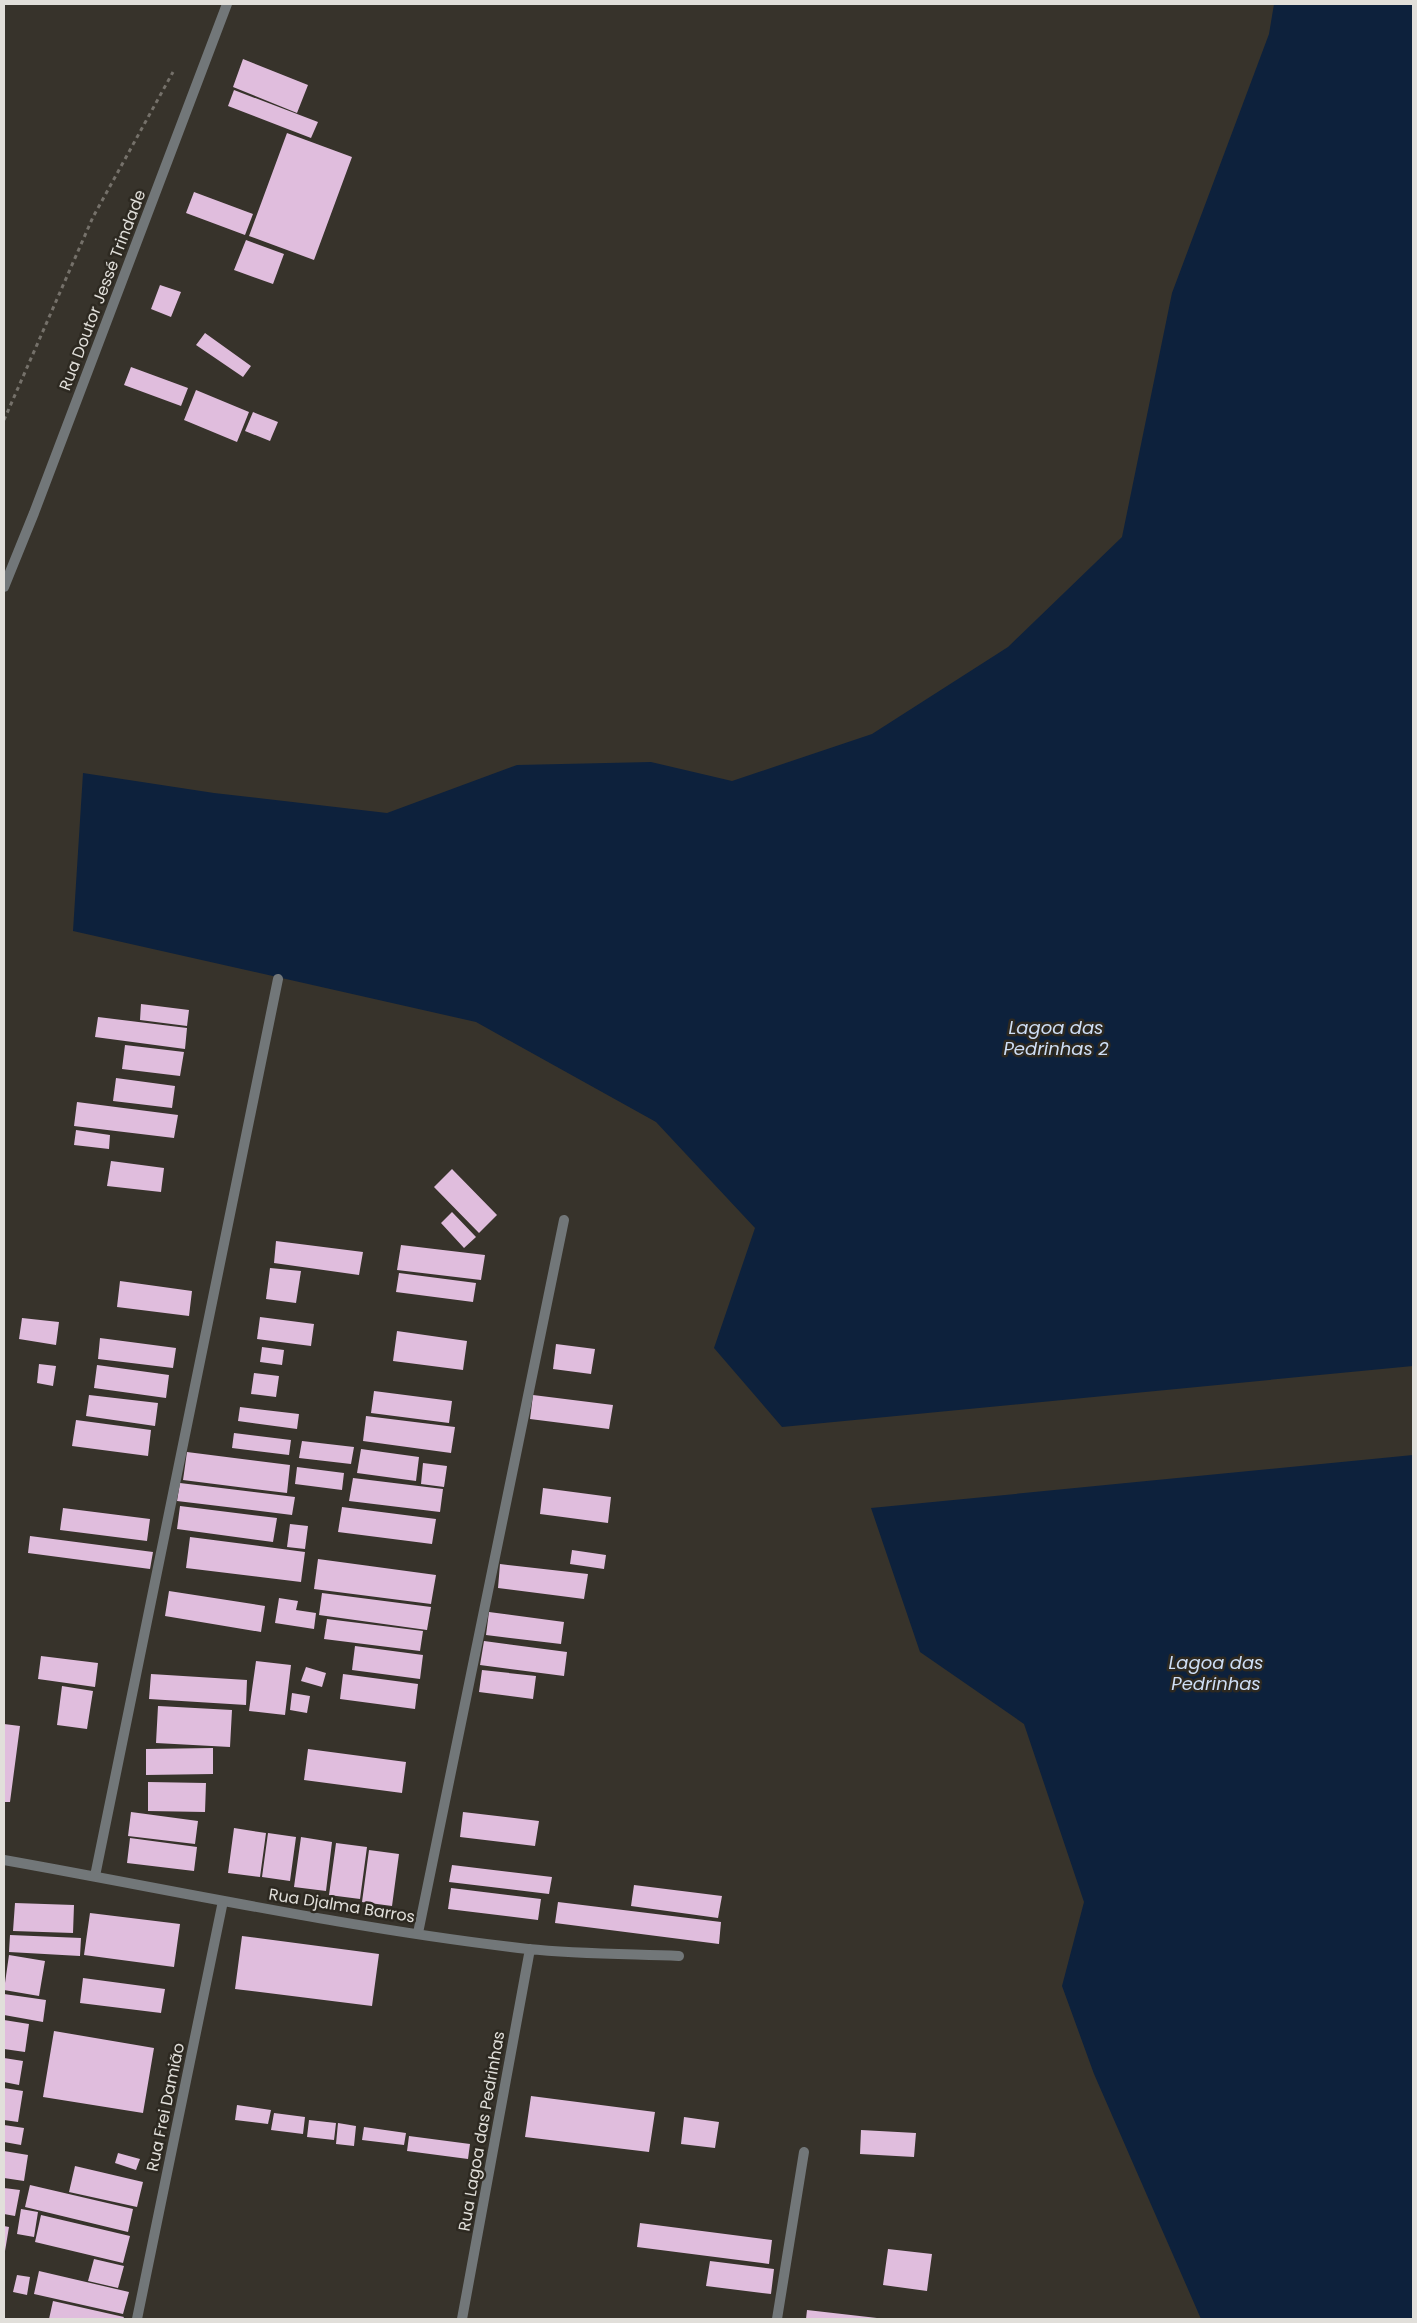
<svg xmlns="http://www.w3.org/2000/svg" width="1417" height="2323" font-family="Poppins,sans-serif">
<rect width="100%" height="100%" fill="#37332b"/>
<path fill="#0d213c" d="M1274 4H1413V1366L782 1427 714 1348 755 1228 656 1122 476 1022 73 931 83 773 214 793 387 813 517 765 651 762 732 781 872 734 1008 647 1122 537 1172 293 1269 34Z
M1413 1455V2319H1201L1094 2074 1062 1986 1084 1902 1024 1724 920 1652 871 1508Z"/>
<path fill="#e0bddd" d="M243 59 308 85 297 113 233 87Z
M234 90 318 122 311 138 228 106Z
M287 133 352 157 314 260 249 236Z
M194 192 253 214 245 235 186 213Z
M246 240 284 254 273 284 234 270Z
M160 285 181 292 171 317 151 309Z
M205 333 251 366 243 377 196 345Z
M131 367 188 388 181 406 124 385Z
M196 390 249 412 237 442 184 420Z
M253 412 278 422 270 441 245 431Z
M141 1004 189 1010 187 1026 140 1020Z
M98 1017 187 1028 185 1049 95 1037Z
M125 1045 184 1052 180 1076 122 1069Z
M116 1078 175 1086 172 1108 113 1101Z
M77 1102 178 1115 174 1138 74 1126Z
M76 1130 110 1135 109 1149 74 1145Z
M111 1161 164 1168 161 1192 107 1186Z
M452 1169 497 1215 479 1233 434 1187Z
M452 1212 476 1237 464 1248 441 1223Z
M276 1241 363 1252 359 1275 274 1263Z
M401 1245 485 1255 481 1280 397 1270Z
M270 1268 301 1271 296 1303 266 1299Z
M399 1273 476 1283 473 1302 396 1292Z
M120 1281 192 1291 189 1316 117 1307Z
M260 1317 314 1324 311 1346 257 1339Z
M22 1318 59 1322 56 1345 19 1339Z
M397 1331 467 1341 463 1370 393 1361Z
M100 1338 176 1348 173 1368 98 1359Z
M556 1344 595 1349 591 1374 553 1369Z
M262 1347 284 1350 282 1365 260 1362Z
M39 1364 56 1366 53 1386 37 1383Z
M97 1365 169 1375 166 1398 94 1388Z
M254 1373 279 1376 276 1397 251 1394Z
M374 1391 452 1401 449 1423 371 1413Z
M89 1395 158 1403 155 1426 86 1416Z
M533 1395 613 1405 609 1429 530 1419Z
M240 1407 299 1414 297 1429 238 1421Z
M366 1416 455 1427 451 1453 363 1441Z
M76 1420 151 1430 148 1456 72 1446Z
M234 1433 291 1440 289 1455 232 1448Z
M302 1441 354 1447 351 1464 299 1458Z
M361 1449 419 1457 416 1481 357 1473Z
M187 1452 290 1465 287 1493 183 1480Z
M423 1463 447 1466 444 1487 421 1484Z
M297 1467 344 1473 342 1490 295 1484Z
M353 1478 443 1489 440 1512 349 1501Z
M180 1483 295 1497 292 1515 177 1501Z
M543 1488 611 1497 608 1523 540 1514Z
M180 1506 277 1518 273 1542 177 1529Z
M342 1507 436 1519 432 1544 338 1532Z
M63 1508 150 1519 147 1541 60 1530Z
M290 1524 308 1526 305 1549 287 1547Z
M30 1536 153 1552 150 1569 28 1553Z
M190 1537 305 1552 301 1582 186 1568Z
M572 1550 606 1555 604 1569 570 1564Z
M318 1559 436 1575 431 1604 314 1589Z
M500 1564 588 1574 584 1599 498 1588Z
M169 1591 265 1606 261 1632 165 1616Z
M322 1593 431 1607 427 1630 319 1615Z
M279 1598 298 1601 296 1610 316 1613 314 1629 275 1623Z
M489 1612 564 1622 561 1644 486 1635Z
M327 1619 423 1631 420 1651 324 1639Z
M484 1641 567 1652 564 1676 480 1665Z
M355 1646 423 1655 420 1679 352 1670Z
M41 1656 98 1663 95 1687 38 1679Z
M256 1661 291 1665 285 1715 249 1711Z
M306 1667 326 1673 322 1687 301 1681Z
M482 1670 536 1676 533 1699 479 1692Z
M151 1674 247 1680 246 1705 149 1699Z
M343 1674 418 1684 415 1709 340 1699Z
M62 1686 93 1691 87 1729 57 1725Z
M292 1693 310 1696 307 1713 290 1710Z
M158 1706 232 1710 230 1747 156 1743Z
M4 1724 20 1726 10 1802H4Z
M213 1748V1774L146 1775V1749Z
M308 1749 406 1762 402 1793 304 1780Z
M148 1782 206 1783 205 1812 148 1811Z
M131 1812 198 1821 195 1844 128 1836Z
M463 1812 539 1821 535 1846 460 1837Z
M234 1828 266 1833 260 1877 228 1873Z
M268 1833 296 1837 290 1881 262 1877Z
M301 1837 332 1842 326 1891 294 1887Z
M130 1838 197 1847 194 1871 127 1863Z
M336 1843 367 1847 360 1899 329 1895Z
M369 1850 399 1854 392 1906 362 1902Z
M452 1865 552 1877 549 1894 449 1882Z
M634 1885 722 1896 718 1918 631 1906Z
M451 1888 541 1899 538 1920 448 1909Z
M558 1902 721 1922 719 1944 555 1923Z
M15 1903 74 1905 73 1933 13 1931Z
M90 1913 180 1924 174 1967 84 1955Z
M10 1935 81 1938 80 1956 9 1952Z
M242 1936 379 1954 372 2006 235 1989Z
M9 1955 45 1961 39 1996 4 1990Z
M83 1978 165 1989 161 2013 80 2003Z
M4 1994 46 2000 43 2022 4 2015Z
M4 2020 29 2024 25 2052 4 2049Z
M54 2031 154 2048 143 2113 43 2097Z
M4 2058 23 2061 19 2085 4 2082Z
M4 2088 23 2091 18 2122 4 2120Z
M531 2096 655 2112 649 2152 525 2137Z
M237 2105 271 2110 268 2124 235 2120Z
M274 2113 305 2117 303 2134 271 2130Z
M684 2117 719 2122 715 2148 681 2144Z
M309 2120 336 2123 334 2140 307 2137Z
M338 2123 356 2126 354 2146 336 2144Z
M4 2125 24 2128 21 2145 4 2142Z
M364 2127 406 2133 404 2145 362 2140Z
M861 2130 916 2133 914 2157 860 2154Z
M409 2136 470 2144 468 2159 407 2151Z
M4 2151 28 2155 24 2181 4 2178Z
M118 2153 140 2159 136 2170 115 2163Z
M75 2166 143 2182 137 2207 69 2192Z
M30 2185 133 2209 128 2232 25 2207Z
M4 2188 20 2190 15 2216 4 2214Z
M21 2209 38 2212 34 2237 17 2234Z
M41 2215 130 2236 123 2263 35 2242Z
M640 2223 772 2240 769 2264 637 2247Z
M4 2226 9 2227 5 2251H4Z
M888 2249 932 2254 927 2291 883 2285Z
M94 2259 124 2266 118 2288 88 2281Z
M710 2261 774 2269 771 2294 706 2286Z
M39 2271 129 2292 123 2314 34 2294Z
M17 2275 30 2277 27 2295 13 2292Z
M53 2301 124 2317 123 2319H49Z
M807 2310 877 2318V2319H806Z"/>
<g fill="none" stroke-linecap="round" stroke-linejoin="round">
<path stroke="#75716a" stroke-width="3" stroke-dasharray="4 4" stroke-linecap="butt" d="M4 420 93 217 173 72"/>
<path stroke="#727779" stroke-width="10" d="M4 587 34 513 227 4
M4 1860C178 1891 352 1929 528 1949 578 1954 629 1954 679 1956
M95 1876 278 979
M418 1933 564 1220
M137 2319 223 1901
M462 2319 530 1949
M777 2319 804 2152"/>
</g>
<g text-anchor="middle" stroke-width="5" stroke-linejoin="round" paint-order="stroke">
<g font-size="16" fill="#e1dfda" stroke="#2d2921">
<text transform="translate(102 290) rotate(-69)" y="6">Rua Doutor Jessé Trindade</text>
<text transform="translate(342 1905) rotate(9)" y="6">Rua Djalma Barros</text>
<text transform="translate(165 2107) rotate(-78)" y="6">Rua Frei Damião</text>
<text transform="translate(481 2131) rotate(-80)" y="6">Rua Lagoa das Pedrinhas</text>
</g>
<g font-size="18" font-style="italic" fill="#cedef5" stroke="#2d2921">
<text x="1056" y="1034">Lagoa das<tspan x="1056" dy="21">Pedrinhas 2</tspan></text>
<text x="1216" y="1669">Lagoa das<tspan x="1216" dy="21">Pedrinhas</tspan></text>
</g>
</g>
<rect width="1417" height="2323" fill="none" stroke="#e1dfda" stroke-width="10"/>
</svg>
